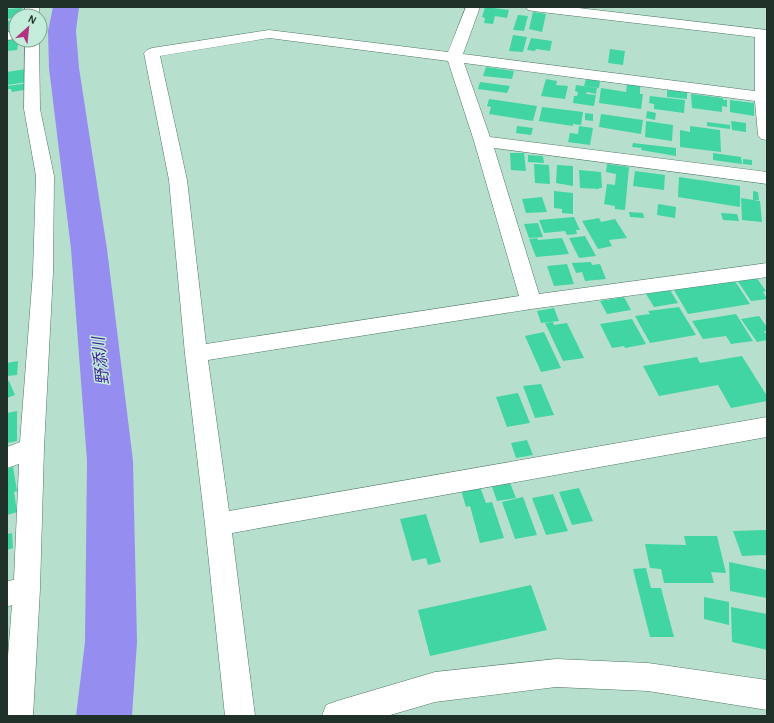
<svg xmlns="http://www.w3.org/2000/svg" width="774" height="723" font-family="'Alegreya Sans','Noto Sans JP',sans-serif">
<rect width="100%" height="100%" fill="#b6e0cd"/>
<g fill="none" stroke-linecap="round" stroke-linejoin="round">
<path fill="#968df1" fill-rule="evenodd" d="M53 7H79L76 31 79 68 107 249 133 461 137 642 132 716H76L85 642 87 461 71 249 49 68 48 31Z"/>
</g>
<path fill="#40d5a3" d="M485 7 509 10 507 18 495 16 493 24 484 23 485 18 482 17Z
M22 8 20 16H16V18L7 19V9Z
M533 12 546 14 542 32 529 29Z
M518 15 528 16 524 31 513 30Z
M16 20V28L14 30 7 31V21Z
M513 35 527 37 523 52 509 51Z
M531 38 552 41 550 51 536 49 535 51 527 50Z
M16 39 22 40 21 45H18L17 50 7 51V40Z
M610 49 625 51 623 65 608 63Z
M486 67 514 71 512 79 483 76Z
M26 69 27 82 7 85V72Z
M546 79 557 81 556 85 568 86 565 99 541 96Z
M586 79 600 81 599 88 584 86Z
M480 82 510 86 507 93 478 89Z
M29 83 30 89 12 92 11 89H7V86Z
M627 84 640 86V94H643L641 109 599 103 601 88 626 92Z
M576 85 597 88 596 94 587 92 586 94 596 95 594 106 573 103 574 96H577L578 92 575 91Z
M667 90 687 92V99L667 97Z
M691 94 723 98V100H727V107L722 106V112L692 108Z
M650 96 685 100 684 113 654 109V104L649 103Z
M489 99 537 106 533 121 489 114 491 107 487 106Z
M730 100 754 103V116L730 112Z
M542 107 583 112 581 125 573 124V126L539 121Z
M647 111 656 113 655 120 646 118Z
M585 113 593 114V121L585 120Z
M601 114 643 120 641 134 599 127Z
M646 121 673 125 672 141 645 137Z
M731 121 746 123V132L732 130Z
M707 122 730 125V129L707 126Z
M517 126 533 128 531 135 516 133Z
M579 126 593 128 590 145 568 142 570 133 578 134Z
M690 126 720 130 721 152 680 147V130L690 132Z
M633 143 676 148V156L641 150 642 148 632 147Z
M510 153H524L526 171 511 170Z
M713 153 741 157 742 164 713 160Z
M528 155 543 156 544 163 528 162Z
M743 159 752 160V165L743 164Z
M534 164 549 165 550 184 535 183Z
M607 164 629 167 625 210 615 209V206L604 204 607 184 615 185 616 174 606 172Z
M557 165 573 166V186L556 183Z
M579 170 601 172 602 188H599V189L580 188Z
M635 171 665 175 664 190 633 186Z
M679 177 740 186V207L678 197Z
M554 191 573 193V214L562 213V209L554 208Z
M753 191 758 192 759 200H753Z
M542 197 547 212 526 213 522 199Z
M741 198 760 201 762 222 742 220Z
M658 204 676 207 675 218 657 215Z
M629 212 643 213 644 218 630 217Z
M721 213 737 214 739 221 723 220Z
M574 217 580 230H576L577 234 567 235 565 231 544 233 539 220Z
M599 218 601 222 615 219 627 238 609 240 612 246 598 249 582 221Z
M538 223 543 237 529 238 524 224Z
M585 236 596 256 579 258 569 238Z
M537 238 538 240 562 238 569 254 536 257 529 239Z
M591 262 592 265 600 264 606 279 585 281 582 272 576 273 572 263Z
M567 264 574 284 554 286 547 266Z
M756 277 766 291 763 292 767 299 751 301 737 280Z
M735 281 750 304 688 314 674 290Z
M670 290 678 303 654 307 646 294Z
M624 297 631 310 607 314 600 301Z
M679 307 696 335 650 343 635 316 650 314 648 311Z
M554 308 559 321 541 323 537 311Z
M736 314 753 341 731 344 726 336 703 339 692 321Z
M759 316 767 327V331H764L767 336V340L757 342 741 319Z
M632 319 646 344 625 348 624 346 612 348 600 324Z
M553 322 554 325 567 323 584 358 563 361 545 323Z
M544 332 561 368 541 372 525 336Z
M742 356 767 396V401L731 408 718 385 659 396 643 366 697 357 700 363Z
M18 361 17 375 7 376V363Z
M9 381 15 395 7 398V382Z
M541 384 554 415 535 418 523 386Z
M518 393 530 423 507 427 496 397Z
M17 411V441L7 443V413Z
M527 440 533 455 516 458 511 443Z
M13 467 17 491 14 492 17 512 7 515V469Z
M510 483 516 498 497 501 492 487Z
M480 487 486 503 492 502 504 538 480 543 470 506 466 507 461 490Z
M579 488 593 521 572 525 559 492Z
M553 494 568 531 546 535 532 498Z
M523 497 537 535 515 539 502 502Z
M426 514 441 562 428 565 426 558 412 561 400 519Z
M767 530V555L742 556 733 531Z
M12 533 13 548 7 550V534Z
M684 536H717L726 573 711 572 714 583H664L661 569 650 568 645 544 686 545Z
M729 562 767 570V598L730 591Z
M646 568 651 588H661L674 637H650L633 569Z
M531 585 547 630 430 656 418 610Z
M704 597 729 602V625L704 619Z
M731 607 767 614V650L732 642Z"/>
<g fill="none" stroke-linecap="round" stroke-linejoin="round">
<defs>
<path id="minor" d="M25 7H39V16H25Z
M466 7H480L463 54 755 91V37L533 11 528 10 526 7H570L767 30V140L761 139 758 135 755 101 464 63 490 137 767 172V184L494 148 539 294 767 263V277L531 309 208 360 229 511 767 417V437L232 533 255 716H225L205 524 185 354 169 180 144 53 147 50 152 48 269 30 448 52ZM269 38 448 61 474 141 519 296 206 344 187 180 160 56Z
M16 31V39L7 40V32Z
M25 40H39L40 109 54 176 53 272 44 448 40 589 33 716H7V669L12 605 7 607V581L14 580 19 464 7 468V447L20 442 33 272 36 176 24 109Z
M556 659 648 663 767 680V710L648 691 556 687 435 702 387 716H322L326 705 337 701 435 672Z"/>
</defs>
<use href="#minor" stroke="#507767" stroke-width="1"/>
<use href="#minor" fill="#fff" fill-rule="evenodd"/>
</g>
<g text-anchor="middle" stroke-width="3" stroke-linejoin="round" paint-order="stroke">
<g font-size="16" font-style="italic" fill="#402396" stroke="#c3edda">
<text transform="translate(100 361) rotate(-96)" y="6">野添川</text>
</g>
</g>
<rect width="774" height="723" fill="none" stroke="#1f3029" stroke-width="16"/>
<g transform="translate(28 28) rotate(27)"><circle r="19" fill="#c3edda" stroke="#81a193"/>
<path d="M0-3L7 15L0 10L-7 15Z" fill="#b13382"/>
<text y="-6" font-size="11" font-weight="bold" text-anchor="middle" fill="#1f3029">N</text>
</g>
</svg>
